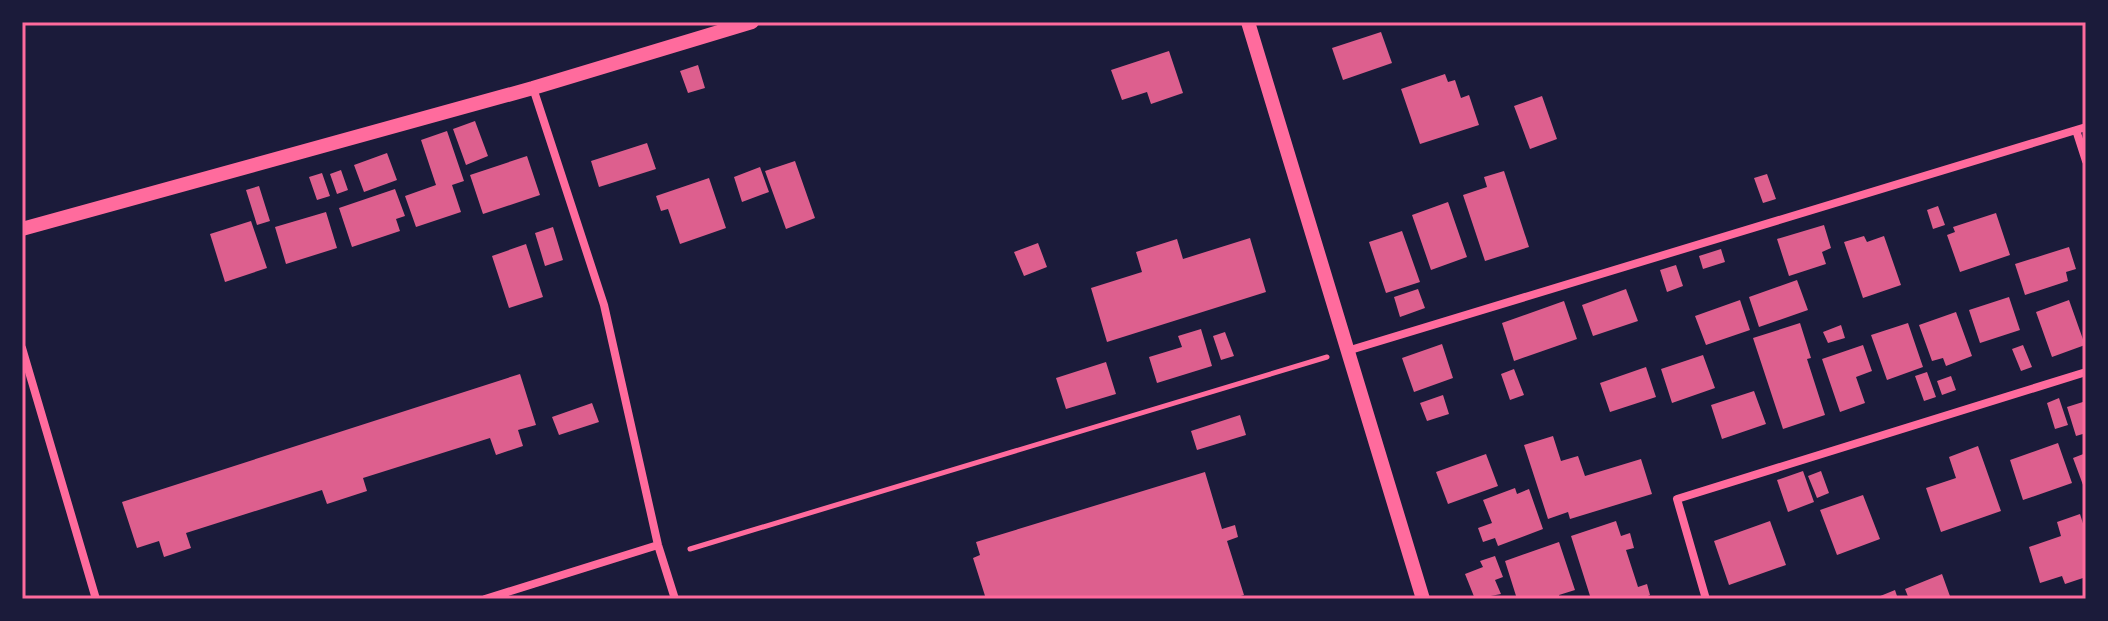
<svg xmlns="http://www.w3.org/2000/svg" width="2108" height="621" font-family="'PT Sans Narrow',sans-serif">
<rect width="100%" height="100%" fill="#1b1b3a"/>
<path fill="#dd5f8e" d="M1381 32 1392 63 1343 80 1332 48Z
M1169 51 1183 93 1151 104 1147 92 1122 100 1111 70Z
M698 65 705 88 688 93 680 71Z
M1445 74 1448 82 1455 80 1461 98 1469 95 1479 125 1420 144 1401 89Z
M1542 96 1557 139 1530 149 1514 106Z
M475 121 488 156 466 165 453 129Z
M447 131 464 181 452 185 461 212 416 227 405 196 436 185 421 140Z
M647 143 656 169 599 187 591 161Z
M387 153 397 180 364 192 354 165Z
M527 156 540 195 483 214 470 175Z
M795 161 815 218 786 229 765 171Z
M760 167 769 192 742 202 734 177Z
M341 170 348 190 337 194 330 174Z
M1504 171 1529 247 1485 261 1463 195 1487 187 1484 177Z
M322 173 330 196 317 200 309 177Z
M1767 174 1776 199 1763 203 1754 178Z
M709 178 726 228 680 244 668 209 661 211 656 196Z
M259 186 270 221 257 225 246 190Z
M395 189 405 216 396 219 400 231 352 247 339 208Z
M1448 202 1467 257 1431 270 1412 215Z
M1938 206 1945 225 1933 229 1927 210Z
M326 212 337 248 286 264 275 227Z
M1996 213 2010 255 1960 272 1947 235 1955 232 1953 227Z
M251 221 267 268 225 282 210 234Z
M1824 225 1831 248 1822 252 1826 264 1789 276 1777 239Z
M553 227 563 260 545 266 535 233Z
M1402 231 1420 282 1386 293 1369 242Z
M1864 236 1867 242 1884 236 1901 285 1863 298 1844 242Z
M1250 238 1266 292 1107 342 1091 288 1142 272 1136 252 1177 239 1183 259Z
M1038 243 1047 267 1024 276 1014 252Z
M526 244 543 297 509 308 492 256Z
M2069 247 2076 269 2066 272 2068 281 2025 295 2015 264Z
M1721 249 1725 262 1703 269 1699 256Z
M1676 265 1683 286 1667 292 1660 270Z
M1797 280 1808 310 1759 327 1749 297Z
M1418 289 1425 308 1400 317 1394 297Z
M1626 289 1638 321 1593 336 1582 305Z
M2009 297 2020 330 1980 343 1969 310Z
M1740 300 1750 330 1706 345 1695 316Z
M2069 300 2085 345 2052 357 2036 312Z
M1564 301 1577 339 1514 361 1502 323Z
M1956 312 1972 356 1946 366 1943 358 1932 361 1919 325Z
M1800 323 1811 358 1807 359 1825 415 1783 429 1753 338Z
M1908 323 1923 367 1887 380 1871 335Z
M1841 325 1845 338 1828 343 1823 332Z
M1201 329 1212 366 1157 383 1149 357 1182 347 1178 336Z
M1225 332 1234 356 1221 360 1213 336Z
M1442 344 1453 378 1414 392 1402 358Z
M1863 345 1872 371 1856 377 1865 403 1840 412 1822 359Z
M2023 345 2032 367 2021 371 2012 349Z
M1703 355 1715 388 1672 403 1661 369Z
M1106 362 1116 394 1066 409 1056 378Z
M1646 367 1656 397 1610 412 1600 383Z
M1514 369 1524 395 1510 400 1501 374Z
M1927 372 1936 397 1924 401 1915 376Z
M520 374 536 425 518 430 523 446 496 455 490 438 363 478 367 491 327 504 322 490 186 533 191 548 164 557 159 541 137 548 122 502Z
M1951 376 1956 390 1942 395 1937 381Z
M1754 391 1766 424 1722 439 1711 405Z
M1443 395 1449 414 1427 421 1420 403Z
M2059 398 2068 425 2055 429 2047 403Z
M2086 401V433L2076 436 2067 407Z
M592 403 599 422 559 435 552 417Z
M1240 415 1246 435 1197 450 1191 431Z
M1553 436 1561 461 1578 456 1585 476 1641 459 1652 494 1570 519 1568 512 1548 519 1524 445Z
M2058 443 2072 483 2023 500 2010 460Z
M1978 446 2001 511 1941 532 1926 488 1956 478 1949 457Z
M2086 453V493L2073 458Z
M1486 454 1498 486 1448 504 1436 472Z
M1803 471 1814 502 1788 512 1777 480Z
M1821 471 1829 493 1817 498 1808 476Z
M1205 472 1222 529 1235 525 1238 537 1227 541 1244 595 1231 599H986L973 558 980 555 976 542Z
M1515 488 1517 494 1529 489 1543 529 1498 546 1495 538 1483 542 1478 528 1492 523 1483 500Z
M1863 495 1880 539 1837 555 1820 510Z
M2080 514 2086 533V577L2065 584 2062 576 2040 583 2029 547 2061 536 2057 522Z
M1616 521 1621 536 1630 533 1634 548 1626 550 1638 587 1647 584 1650 595 1642 599H1591L1571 536Z
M1770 521 1786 565 1729 585 1714 541Z
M1559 542 1575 590 1559 595 1560 599H1517L1505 561Z
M1495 556 1503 577 1495 580 1501 594 1475 599 1465 574 1483 567 1480 561Z
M1942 574 1951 599H1909L1905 589Z
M1895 590 1898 599H1873Z"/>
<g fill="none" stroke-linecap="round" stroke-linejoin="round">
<path stroke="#ff6b9d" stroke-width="5" d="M690 549 1327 357"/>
<path stroke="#ff6b9d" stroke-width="8" d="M533 88 604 305 658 545 675 599
M2076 130 2086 161
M22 348 96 599
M1347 351 2086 127
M485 599 658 545
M1706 599 1677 499 2086 372"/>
<path stroke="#ff6b9d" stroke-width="14" d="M1248 22 1423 599
M22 229 533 88 752 22"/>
</g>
<rect width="2108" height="621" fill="none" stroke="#1b1b3a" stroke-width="48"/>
<rect x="24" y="24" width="2060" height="573" fill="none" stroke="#ff6b9d" stroke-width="3"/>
</svg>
